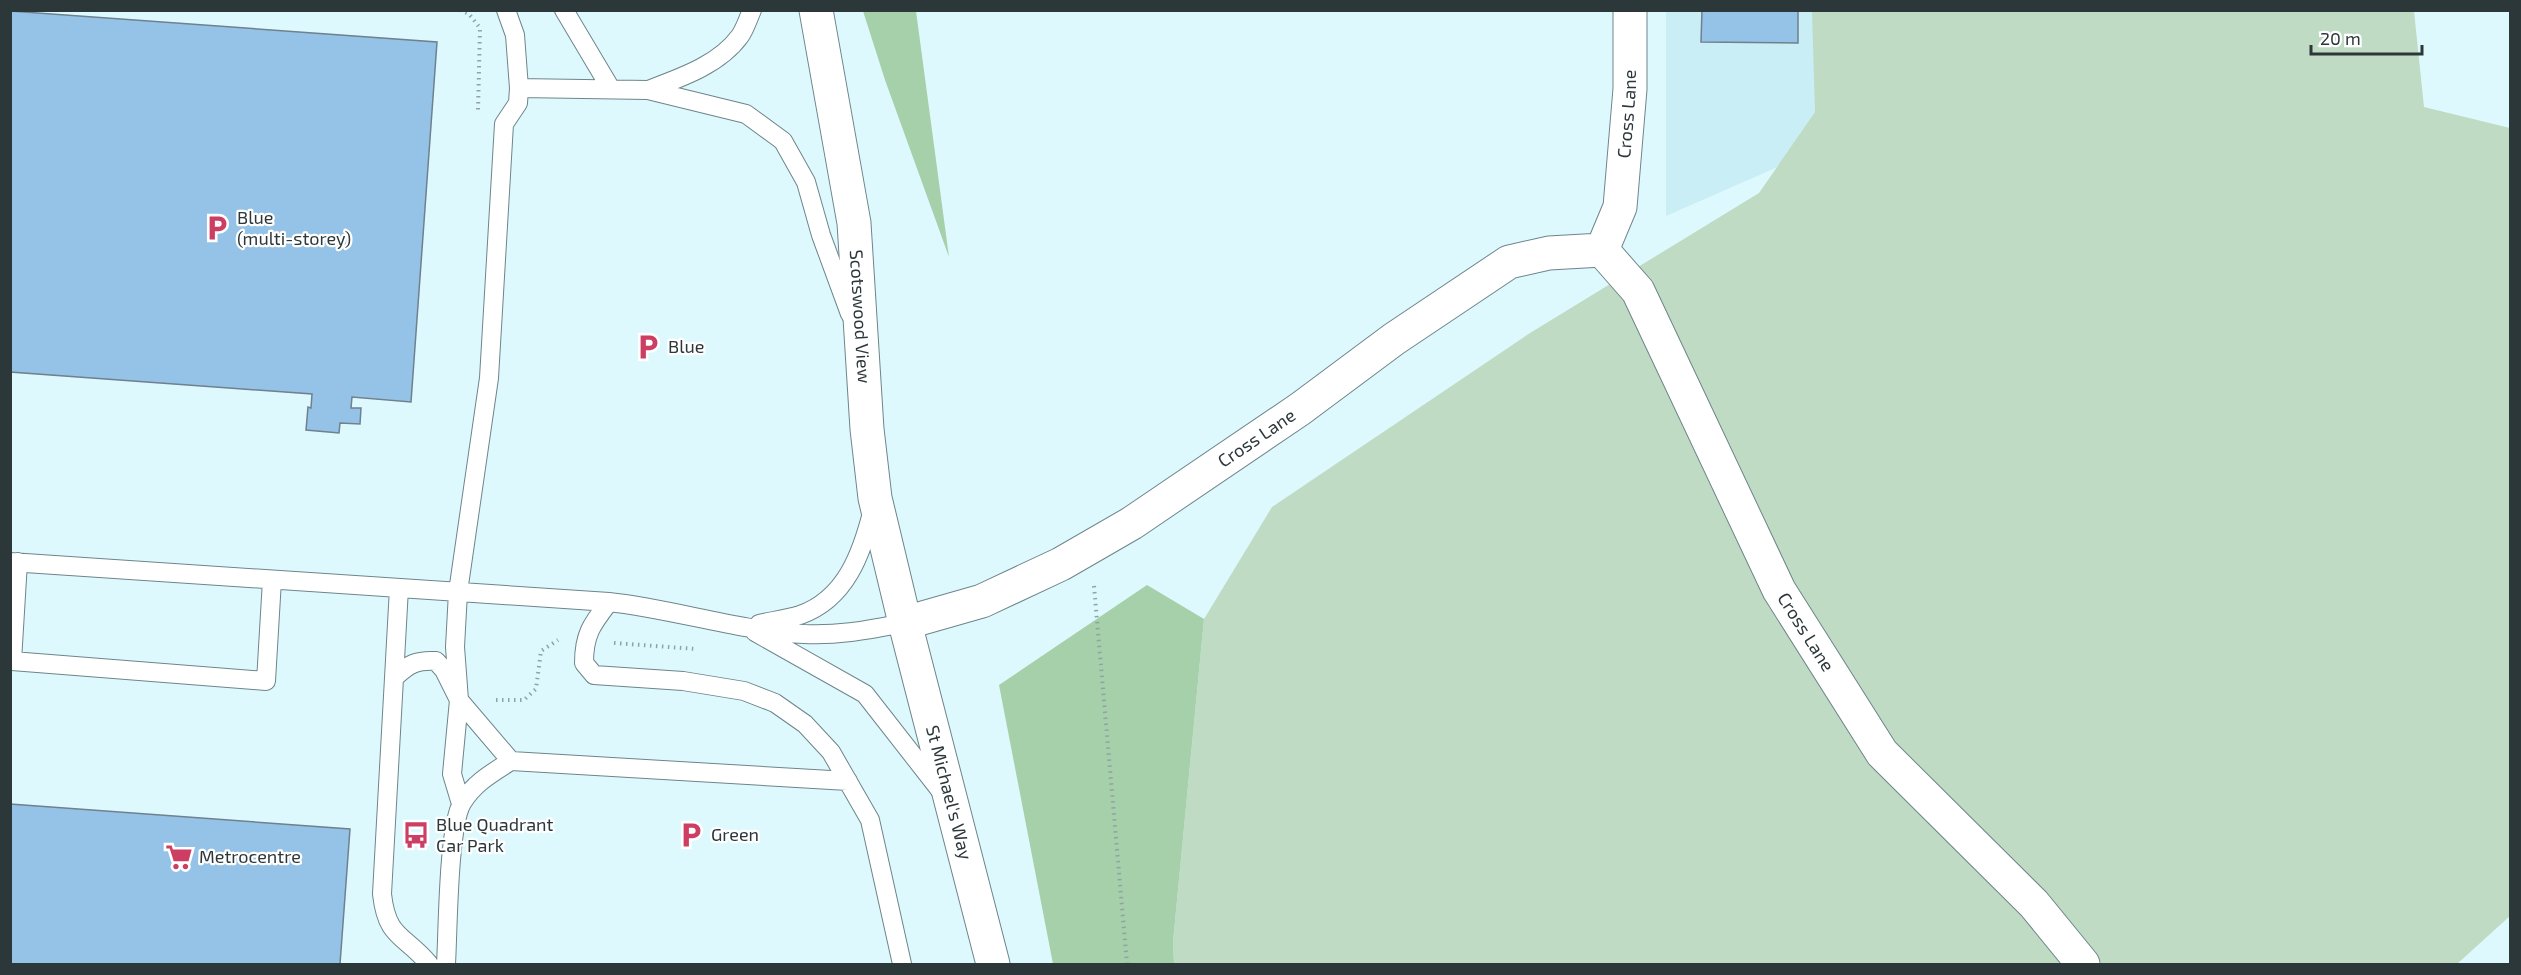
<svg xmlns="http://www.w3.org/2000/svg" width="2521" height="975" font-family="'Exo 2',sans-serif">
<rect width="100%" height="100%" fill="#def9fe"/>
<path fill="#c9eef5" d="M1666 11H1987L1839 140 1666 216Z"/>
<path fill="#c0dbc3" d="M1812 11H2414L2424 107 2510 128V916L2457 964H1174L1173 942 1204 619 1272 507 1530 333 1759 193 1815 112Z"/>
<path fill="#a5d0a9" d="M863 11H916L949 257 885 80Z
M1147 585 1204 619 1173 942 1174 964H1053L999 685Z"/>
<path fill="#95c3e7" stroke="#6f808e" stroke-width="1.5" d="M1702 10H1798V43L1701 42Z
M10 11 437 42 411 402 352 397 351 408H361L360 424 340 423 339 433 306 430 308 407 311 408 312 394 10 372Z
M10 804 350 829 340 964H10Z"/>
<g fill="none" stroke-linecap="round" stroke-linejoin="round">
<defs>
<path id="service" d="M506 10 515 35 519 88
M564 10 611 89
M648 90C680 78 719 65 740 36 745 29 748 19 752 10
M10 562 609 602C674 609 738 631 804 634 839 636 872 629 905 623
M18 562 12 661 266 681 272 580
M399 588 382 894C387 939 404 934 429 964
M609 602C592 624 584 634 584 663L594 675 683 681 744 691 775 703 805 724 831 752 870 820 902 964
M759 624C772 621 787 619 800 615 846 599 862 553 873 509
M755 632 865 694 940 790
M395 677C409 664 416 660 436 661L444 670 459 700 511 761
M461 804 452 774 459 700 455 647 458 592 489 378 504 124 518 103 519 88 648 90 746 114 783 141 806 182 821 235 850 314
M446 964C448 932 448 827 462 803 474 783 492 773 511 761L848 781"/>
<g id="tertiary">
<path id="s1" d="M816 10 854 223 867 429 875 498 905 623 993 964"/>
<path id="s2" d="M1602 250 1638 291 1779 590 1882 753 2034 904 2083 964"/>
<path id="s3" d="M905 623 982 601 1061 564 1132 523 1300 409 1394 339 1509 262 1549 253 1602 250 1620 207 1630 89V10"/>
</g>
</defs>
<use href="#service" stroke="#6d858a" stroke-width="20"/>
<use href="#tertiary" stroke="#6d858a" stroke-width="35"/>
<path stroke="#8fa3a6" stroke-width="4" stroke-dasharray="1.5 4.5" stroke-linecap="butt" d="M460 10 469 14
M470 10 469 14 480 28 478 111
M1094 586 1127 964
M614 643 696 649
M496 700H524L536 689 541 651 558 640"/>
<use href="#service" stroke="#fff" stroke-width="18"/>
<use href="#tertiary" stroke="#fff" stroke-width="33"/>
</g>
<defs>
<symbol id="parking-bare" viewBox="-9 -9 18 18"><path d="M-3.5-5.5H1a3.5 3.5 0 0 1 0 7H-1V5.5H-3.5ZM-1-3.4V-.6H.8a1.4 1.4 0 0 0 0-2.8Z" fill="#cd3e63" stroke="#fff" stroke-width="2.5" paint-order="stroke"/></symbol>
<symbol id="bus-bare" viewBox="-9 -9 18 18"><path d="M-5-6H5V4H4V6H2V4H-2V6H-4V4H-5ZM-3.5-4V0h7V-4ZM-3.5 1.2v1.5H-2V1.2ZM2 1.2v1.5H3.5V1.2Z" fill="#cd3e63" stroke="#fff" stroke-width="2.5" paint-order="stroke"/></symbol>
<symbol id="supermarket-bare" viewBox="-9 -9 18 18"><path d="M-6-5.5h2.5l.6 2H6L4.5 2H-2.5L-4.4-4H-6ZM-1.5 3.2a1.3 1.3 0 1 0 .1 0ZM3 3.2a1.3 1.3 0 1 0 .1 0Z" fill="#cd3e63" stroke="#fff" stroke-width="2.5" paint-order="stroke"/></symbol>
</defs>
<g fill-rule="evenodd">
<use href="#parking-bare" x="198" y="209" width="38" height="38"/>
<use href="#parking-bare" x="629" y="328" width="38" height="38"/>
<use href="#bus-bare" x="397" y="816" width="38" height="38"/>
<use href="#parking-bare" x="672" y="816" width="38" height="38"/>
<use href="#supermarket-bare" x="160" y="838" width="38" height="38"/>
</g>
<g text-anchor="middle" stroke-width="4.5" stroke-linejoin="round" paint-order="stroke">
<g font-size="18" fill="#2c3739" stroke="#fff">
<text dy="6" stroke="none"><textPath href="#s3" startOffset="942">Cross Lane</textPath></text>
<text dy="6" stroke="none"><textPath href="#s1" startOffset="310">Scotswood View</textPath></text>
<text dy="6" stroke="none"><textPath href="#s3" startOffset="400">Cross Lane</textPath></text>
<text dy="6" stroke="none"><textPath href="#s2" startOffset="435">Cross Lane</textPath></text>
<text dy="6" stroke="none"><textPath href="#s1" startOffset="796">St Michael's Way</textPath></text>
</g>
<g font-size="18" fill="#2c3739" stroke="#fff" text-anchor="start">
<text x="237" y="224">Blue<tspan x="237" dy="21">(multi-storey)</tspan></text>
<text x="668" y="353">Blue</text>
<text x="436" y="831">Blue Quadrant<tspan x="436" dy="21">Car Park</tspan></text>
<text x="711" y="841">Green</text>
<text x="199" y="863">Metrocentre</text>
</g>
</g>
<rect width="2521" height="975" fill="none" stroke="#2c3739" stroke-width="24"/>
<path d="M2311 45v9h111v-9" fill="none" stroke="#2c3739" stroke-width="3"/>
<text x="2320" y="45" font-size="18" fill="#2c3739" stroke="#ffffff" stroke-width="4.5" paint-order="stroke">20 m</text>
</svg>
